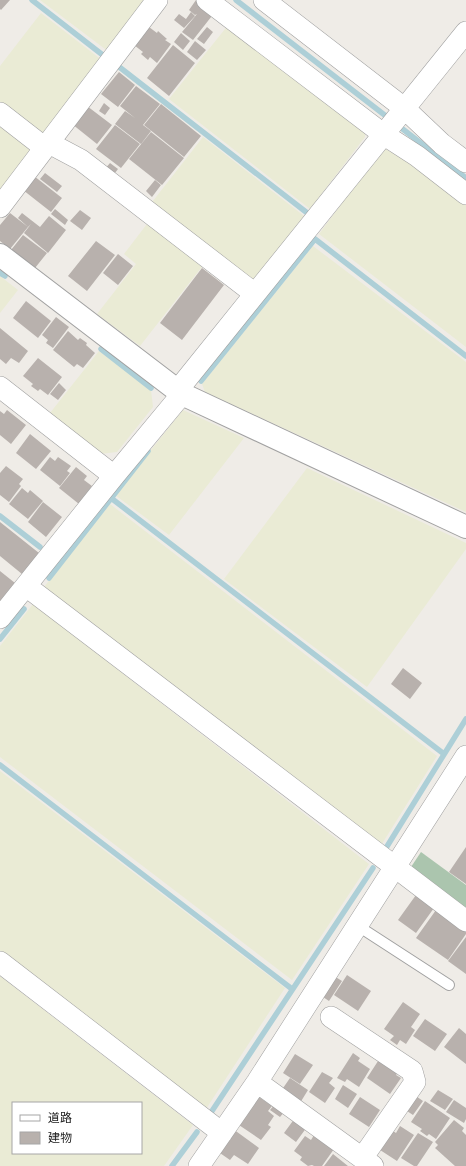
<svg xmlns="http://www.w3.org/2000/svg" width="466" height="1166" font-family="Quicksand,'Noto Sans JP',sans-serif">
<rect width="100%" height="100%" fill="#efece7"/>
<path fill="#eaebd5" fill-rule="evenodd" d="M40 0H149L109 52Z
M41 13 103 61 45 135 0 104V66Z
M229 24 365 130V137L310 209 169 99Z
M0 120 33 146V154L0 196Z
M203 137 304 216 256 279 246 282 149 206Z
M383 148 423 169 466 203V347L319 234Z
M150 220 205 263 140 346 97 314 136 264 124 254Z
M313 246 466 362V512L205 392 202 384Z
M0 276 18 290 0 313Z
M99 351 151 390 153 407 117 452 100 454 50 413Z
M183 410 244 438 169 535 115 495Z
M307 468 466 543V549L367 687 224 579Z
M110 504 437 756 380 847 44 587Z
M33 604 369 864 292 980 0 757V646Z
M0 771 285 988 204 1112 0 955Z
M0 976 193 1125 164 1166H0ZM13 1103H141V1153H13Z"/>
<path fill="#abc5ae" d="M421 852 466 885V913L409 870Z"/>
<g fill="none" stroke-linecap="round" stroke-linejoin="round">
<path stroke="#adcfd7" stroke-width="5.5" d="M32 0 104 56
M236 0 466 178
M118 66 306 212
M0 273 5 276
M101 349 151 388
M201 381 315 239 466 356
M111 498 444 754
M0 516 40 547
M49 578 148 451
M0 639 24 609
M0 765 292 989
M386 848 466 719
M210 1114 373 868
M172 1166 197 1132"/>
</g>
<path fill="#b8b1ad" d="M0 0H10L1 10 0 9Z
M196 0H200L215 12 193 40 182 32 197 14 195 15 189 10Z
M191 12 195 16 184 28 174 20 179 14 186 19Z
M149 27 157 33 158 31 167 39 165 40 171 44 157 63 150 57 148 60 141 54 143 52 134 45Z
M207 27 213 32 204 44 197 39Z
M181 33 190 41 183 50 174 42Z
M195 41 206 50 197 60 187 52Z
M173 45 195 63 169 96 147 78Z
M119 72 135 85 118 107 101 94Z
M136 86 160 104 143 125 151 131 141 144 115 124 125 111 135 118 120 106Z
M104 103 110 108 105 115 99 111Z
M161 104 201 136 184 157 144 125Z
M87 106 112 125 97 144 72 124Z
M115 125 140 144 121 168 96 149Z
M151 132 184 158 162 185 129 159Z
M110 163 118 169 112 177 104 170Z
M45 173 62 186 57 192 40 179Z
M34 176 62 198 51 212 23 190Z
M155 180 161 185 152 197 146 191Z
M55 209 68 220 65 225 51 214Z
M80 210 91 218 82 230 70 221Z
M10 213 28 227 10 249 0 241V225Z
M22 213 40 227 49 216 66 230 48 253 24 233 31 224 28 227 18 218Z
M23 235 47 253 35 268 11 250Z
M96 241 115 255 87 291 68 276Z
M118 254 133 266 118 285 103 273Z
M202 268 224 285 182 340 160 323Z
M26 301 51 321 38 338 13 318Z
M56 317 69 327 53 348 46 343 48 340 42 335Z
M0 328 28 351 19 363 11 358 6 364 0 359Z
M68 331 78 340 80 338 87 343 86 345 95 353 83 368 77 364 74 367 53 350Z
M38 358 62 377 48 395 40 389 38 391 31 386 33 384 23 376Z
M59 383 66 390 58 400 50 394Z
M7 410 26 425 11 444 0 435V411L4 414Z
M30 434 51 451 36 469 16 453Z
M50 457 55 461 58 457 71 466 67 471 70 473 60 486 40 470Z
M6 466 23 479 19 484 21 486 9 502 0 495V473Z
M76 467 87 476 84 480 92 486 79 504 59 488Z
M22 488 28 493 30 490 43 501 28 519 9 504Z
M43 502 62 517 46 537 28 522Z
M0 522 39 553 22 574 0 556Z
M0 571 15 583 0 602Z
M403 668 422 683 410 699 391 684Z
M466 847V884L449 872Z
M416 895 434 908 416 933 398 920Z
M436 910 466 931V934L448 960 416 938Z
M466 937V974L448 961Z
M347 975 371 991 358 1011 334 995Z
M334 976 342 981 329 1001 320 995Z
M403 1002 420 1014 411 1027 415 1030 406 1044 400 1040 397 1045 390 1040 394 1036 384 1029Z
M425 1019 447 1034 435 1051 413 1036Z
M459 1028 466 1034V1064L444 1047Z
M353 1053 360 1058 358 1061 370 1069 359 1087 347 1079 345 1082 337 1078Z
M295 1054 313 1065 300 1084 283 1073Z
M380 1058 399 1071 396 1075 401 1078 390 1094 367 1078Z
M322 1072 333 1078 329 1083 335 1088 325 1103 309 1092Z
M290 1078 308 1090 300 1103 281 1091Z
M343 1085 357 1094 348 1108 335 1099Z
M438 1090 453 1099 445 1110 430 1101Z
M413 1094 423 1101 413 1115 404 1109Z
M256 1095 272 1106 268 1111 274 1116 268 1125 271 1127 261 1140 236 1123Z
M360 1097 380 1110 369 1127 349 1114Z
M454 1100 466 1108V1119L464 1123 446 1112Z
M425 1101 450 1118 436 1139 429 1134 427 1136 420 1131 422 1129 411 1122Z
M275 1104 285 1111 280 1117 270 1110Z
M295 1118 307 1127 296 1142 284 1133Z
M454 1120 464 1128 462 1131 466 1135V1166H455L435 1148 438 1145 435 1142Z
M400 1126 414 1135 397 1161 377 1148 390 1129 396 1133Z
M233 1129 259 1148 248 1164 234 1155 230 1160 217 1151Z
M418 1133 433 1142 417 1166H414L401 1158Z
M314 1135 334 1149 322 1166H314L312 1165 308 1166 300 1160 302 1157 294 1151 305 1136 311 1140Z
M333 1154 348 1166H324Z"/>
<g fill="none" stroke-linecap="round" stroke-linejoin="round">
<defs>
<path id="service" d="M358 926 449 985"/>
<path id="minor" d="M207 0 383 134 417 156 466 194
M264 0 404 108 442 144 466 162
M0 113 45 148
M49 143 81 160 255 294
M0 207 157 0
M0 387 114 476
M177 391 466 32
M26 586 466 921
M0 618 114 476 182 394
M0 962 222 1133
M331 1017 412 1071 415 1082 363 1157
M257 1082 373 1166
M199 1166 257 1082 466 756"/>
<path id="tertiary" d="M0 255 182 394 466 527"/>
</defs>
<use href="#service" stroke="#a1a1a1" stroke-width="12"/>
<use href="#minor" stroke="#a1a1a1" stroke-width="22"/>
<use href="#tertiary" stroke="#a1a1a1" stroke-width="24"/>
<use href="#service" stroke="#fff" stroke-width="10"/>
<use href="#minor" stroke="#fff" stroke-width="21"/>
<use href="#tertiary" stroke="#fff" stroke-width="22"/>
</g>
<rect x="12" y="1102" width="130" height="52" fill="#ffffff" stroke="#a6a6a6"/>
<rect x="20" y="1115" width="20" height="6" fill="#ffffff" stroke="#a6a6a6"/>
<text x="48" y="1122" font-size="12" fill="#202020">道路</text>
<rect x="20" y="1132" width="20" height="12" fill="#b8b1ad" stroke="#a6a6a6"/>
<text x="48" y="1142" font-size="12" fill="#202020">建物</text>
</svg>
